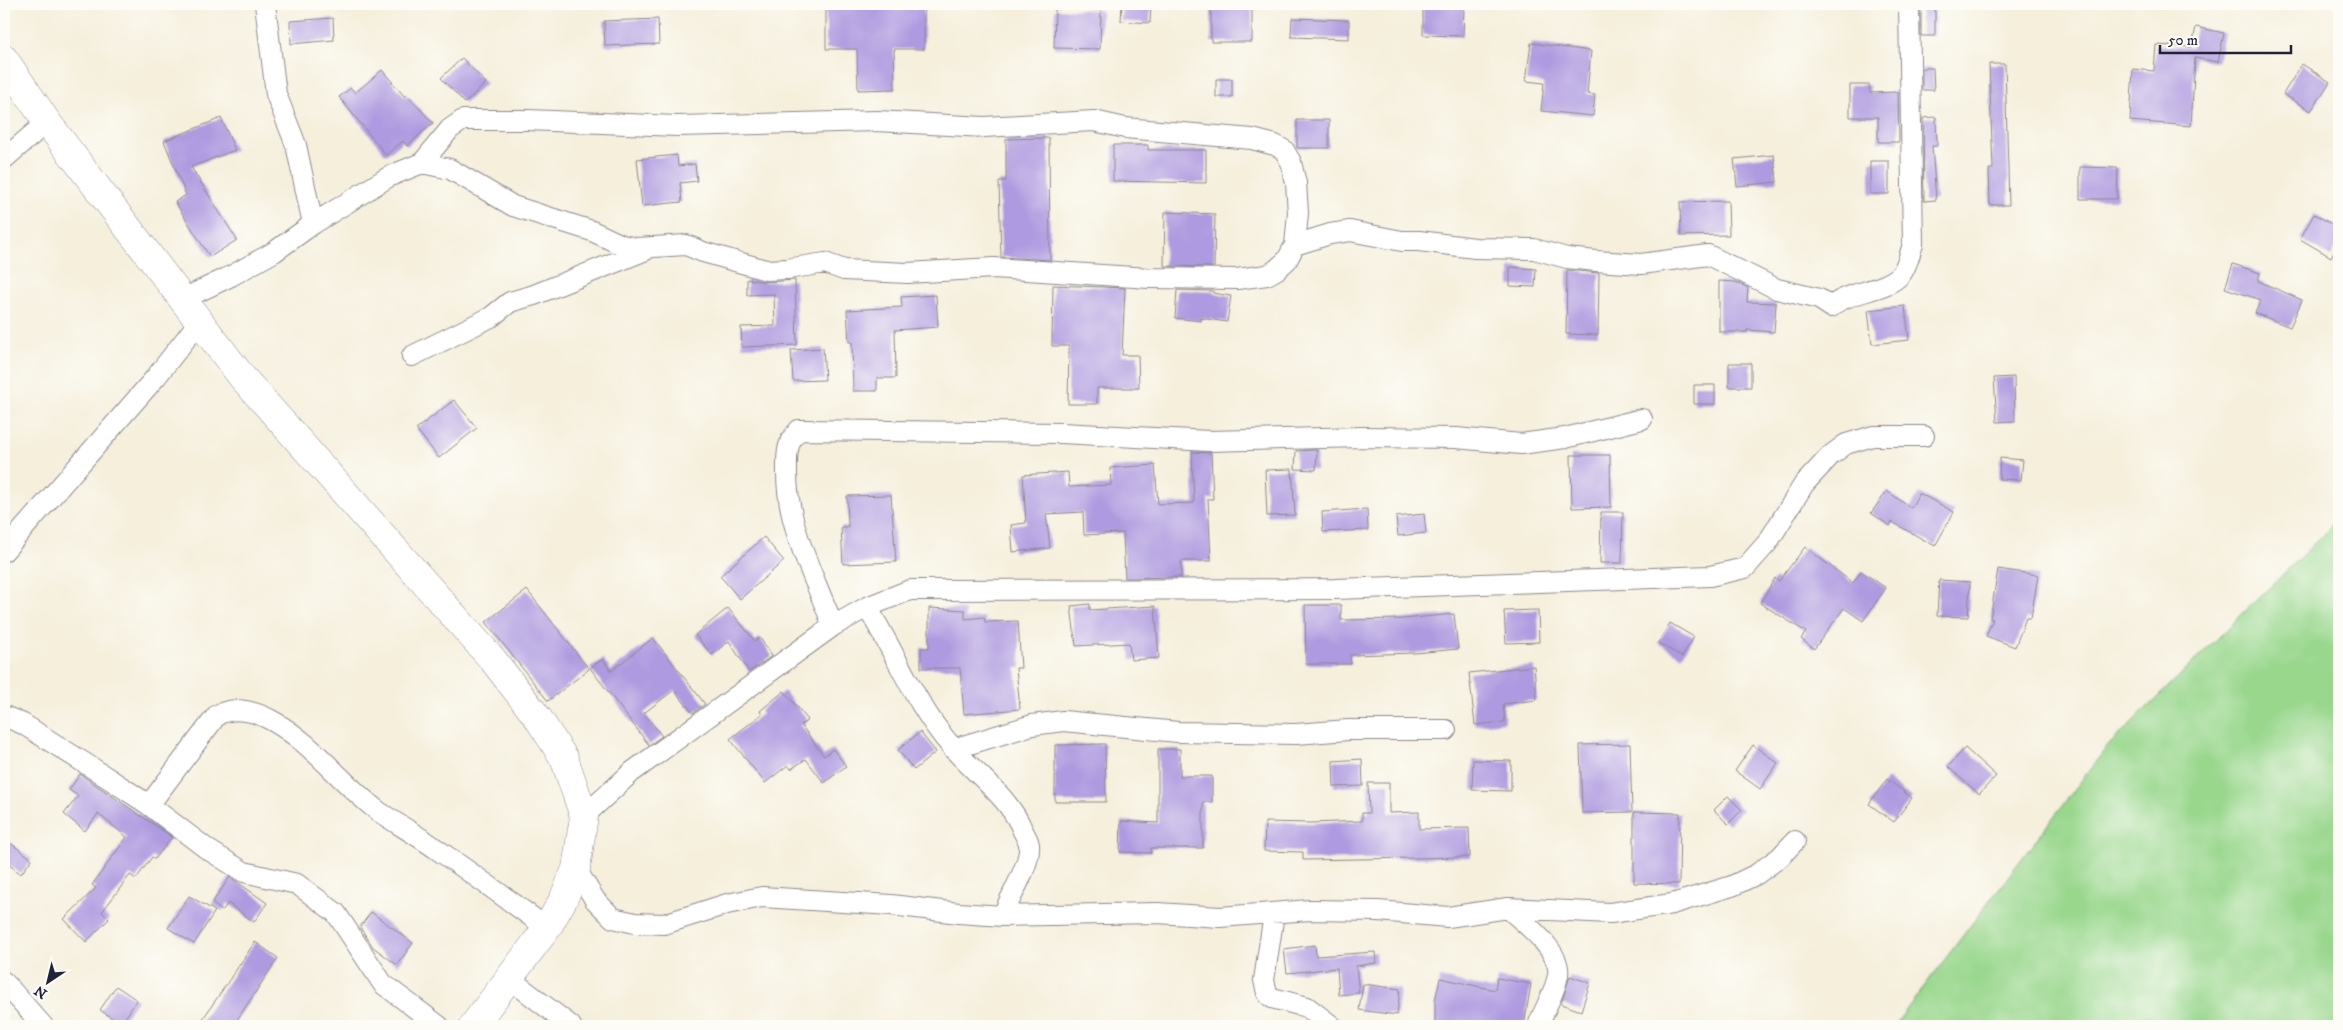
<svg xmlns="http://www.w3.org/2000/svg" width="2343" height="1030" font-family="'IM FELL DW Pica',serif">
<rect width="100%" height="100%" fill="#fdfcf7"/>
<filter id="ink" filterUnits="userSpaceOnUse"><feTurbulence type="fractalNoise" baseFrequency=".02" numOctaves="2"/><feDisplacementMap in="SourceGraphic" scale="10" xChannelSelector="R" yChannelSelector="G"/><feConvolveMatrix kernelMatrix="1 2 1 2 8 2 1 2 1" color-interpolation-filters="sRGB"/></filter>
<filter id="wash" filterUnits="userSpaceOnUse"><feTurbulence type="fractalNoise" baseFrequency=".0096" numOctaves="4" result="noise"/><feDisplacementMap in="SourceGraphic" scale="20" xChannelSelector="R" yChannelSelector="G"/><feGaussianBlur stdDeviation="1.12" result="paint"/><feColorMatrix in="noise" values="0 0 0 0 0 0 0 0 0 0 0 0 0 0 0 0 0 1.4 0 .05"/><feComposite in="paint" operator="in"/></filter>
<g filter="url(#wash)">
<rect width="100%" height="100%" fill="#f5efdc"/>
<path fill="#99d78d" stroke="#5e7c64" d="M2339 514V1026H1894L2107 747 2329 529Z"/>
<g id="blocks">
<path fill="#ae9ae0" d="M826 4H924V49H894L895 89 858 90 857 49H826Z
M1122 4H1151L1150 23 1121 21Z
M1211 4H1252V42H1211Z
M1423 5 1464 7 1463 36 1423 35Z
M1921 7H1935V36H1921Z
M1055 9 1101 10 1100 49 1054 48Z
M333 18 334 40 291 44 290 21Z
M1292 18 1349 20V39L1291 37Z
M658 19 659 44 605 46 604 21Z
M2196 27 2224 33 2218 62 2195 58 2191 126 2130 121 2133 69 2154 71 2156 45 2192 47Z
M1531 43 1591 51 1587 94 1595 95 1593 116 1541 111 1544 83 1526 81Z
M462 58 486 83 465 103 441 78Z
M1989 64H2005L2009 205H1990L1989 169H1993Z
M2302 64 2330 82 2311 111 2283 94Z
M1922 68H1933L1934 90H1922Z
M382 70 405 97 407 95 433 123 407 146 403 141 386 155 339 97 351 88 355 93Z
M1216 79H1232V97H1216Z
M1850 85H1869L1870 93 1898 92 1899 142H1878V117H1850Z
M1936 117 1937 146H1932L1936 200 1924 201 1923 118Z
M221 118 235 150 191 167 237 240 210 257 175 202 186 195 164 141Z
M1297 120H1329V148H1297Z
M1049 138 1050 260 1001 257 999 181H1006V139Z
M1113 145H1148V150H1206V183L1113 181Z
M677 155 678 166 695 164 697 181 680 183 682 202 642 206 637 159Z
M1774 155 1777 182 1737 186 1734 159Z
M1870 161H1889V194H1870Z
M2080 167 2118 168 2117 199H2080Z
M1728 201 1729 235 1681 236 1680 202Z
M1165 212 1215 214 1214 267 1164 266Z
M2314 214 2339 228V242L2331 257 2300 239Z
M2233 264 2260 273 2258 281 2302 300 2290 327 2255 313 2261 300 2225 288Z
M1510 267 1536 269 1535 287 1510 286Z
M1567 270 1599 273 1598 335 1566 334Z
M747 279 767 282 795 280 797 345 742 347 741 327 775 326 774 294 747 295Z
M1719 281 1735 282 1748 288 1747 302 1776 303 1774 332 1747 330V332H1719Z
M1053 285 1125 288 1122 355H1138L1139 388H1097V404H1068L1069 346H1052Z
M1177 290 1213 291V293L1231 296 1227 322 1201 318V321L1175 318Z
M936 295 938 327 895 330 896 378H877V391H853L852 342H849L847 310 902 307 901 297Z
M1905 306 1909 340 1872 344 1868 310Z
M823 348 825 380 793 381 791 350Z
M1729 363H1751V387H1729Z
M2014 377 2015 421 1997 422 1994 378Z
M1694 385H1715V404H1694Z
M454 400 477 428 439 458 416 429Z
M1314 450H1317L1316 470 1295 469 1296 451Z
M1192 452 1211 453 1213 499H1208L1211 561H1181V577L1125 578 1123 533 1084 535 1083 512 1046 514 1050 548 1013 552 1011 525 1026 523 1023 475 1068 472 1069 487 1111 485 1110 468 1155 465 1158 504 1194 503Z
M1571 455H1610L1611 507 1572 508Z
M2000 458 2023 460 2021 480 1999 479Z
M1292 469 1295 515 1267 516 1265 470Z
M1887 491 1911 508 1919 493 1954 512 1935 546 1892 522 1890 526 1871 513Z
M891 495 896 562 843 564 841 527H848L847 496Z
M1367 509 1368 530 1323 532 1322 512Z
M1601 512H1623L1622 563H1600Z
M1424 514 1426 533 1398 536 1396 517Z
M764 537 784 561 740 599 720 576Z
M1805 547 1853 583 1861 571 1886 588 1863 621 1844 608 1814 649 1801 639 1806 632 1760 603 1775 578 1779 581Z
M1998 569 2038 575 2031 618H2026L2015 647 1986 636 1993 619H1990Z
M1939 580 1970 582 1968 617 1937 616Z
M527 590 589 669 548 701 486 622Z
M1090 604V610L1155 606 1159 658 1131 660 1129 643 1076 646 1071 606Z
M1305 605H1341V620L1403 619 1454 614 1458 649 1415 653 1350 655 1351 664H1306Z
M728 608 755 641 760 638 772 656 749 672 729 641 712 655 695 635Z
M929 608 965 610V619L984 617 985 622 1018 621 1021 668H1016L1020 709 964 714 960 668H921V648H929Z
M1538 610 1539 642 1506 643 1504 611Z
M1670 623 1694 637 1682 657 1658 643Z
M653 638 705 704 693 713 674 690 644 713 662 736 649 745 590 668 603 659 611 671Z
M1534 666 1537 700 1503 704 1505 722 1475 725 1469 673Z
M784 691 808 720 801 725 824 756 833 749 846 766 824 783 806 759 791 769 788 765 765 783 730 739 762 714 760 711Z
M920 732 936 752 914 770 898 750Z
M1105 744 1106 802H1055V745Z
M1630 744 1632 812 1582 813 1580 745Z
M1753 745 1778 763 1760 789 1735 771Z
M1965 748 1996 776 1979 794 1948 767Z
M1158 749H1180V776H1212V802H1203V848H1151V853L1120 852 1121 821 1158 823Z
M1362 759 1363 786 1334 787 1333 761Z
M1473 760 1511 761V791L1472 790Z
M80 774 172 837 155 859 152 857 136 879 130 875 102 912 109 919 86 942 64 919 96 888 92 885 127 837 98 814 85 831 64 814 78 796 69 790Z
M1887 779 1912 798 1894 822 1869 804Z
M1368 783H1389V813L1419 812V829L1469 828 1470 857 1303 860V852L1264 851 1265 822 1311 823 1362 821V813H1369Z
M1728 796 1742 810 1728 824 1714 810Z
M1634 812 1680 813 1679 884 1634 883Z
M9 842 32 859 21 874 4 861V849Z
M230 877 267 903 254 922 228 903 222 911 212 903Z
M189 896 215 911 194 944 168 928Z
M371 912 413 943 397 965 373 947 360 927Z
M255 942 278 958 233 1026H198Z
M1315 945 1316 956 1375 952 1376 963 1356 966 1359 993 1339 995 1337 968 1287 973 1284 949Z
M1570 976 1590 983 1581 1011 1561 1004Z
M1440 978 1495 990 1497 978 1531 984 1524 1026H1435V1001Z
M1363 984 1400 989 1397 1015 1359 1010Z
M116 986 137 1000 121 1024 100 1010Z"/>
</g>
</g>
<g filter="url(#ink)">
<use href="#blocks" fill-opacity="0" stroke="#8c888c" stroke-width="1"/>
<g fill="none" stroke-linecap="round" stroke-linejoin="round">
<defs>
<path id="street" d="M4 159 47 122
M422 163 450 129 463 120H527L677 126 877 121 984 127 1094 121 1125 128 1252 139 1275 145 1284 150 1291 162 1296 183 1298 213 1295 245
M313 224 390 176 422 163 450 169 513 206 592 231 622 245 637 248 686 245 703 252 766 270 787 269 825 263 844 270 907 273 993 268 1149 278 1237 279 1267 275 1276 270 1287 260 1295 245 1330 234 1350 231 1402 241H1419L1475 248 1534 249 1567 258 1596 261 1641 264 1708 255 1777 289 1819 299 1831 307C1849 290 1886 292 1901 274 1907 267 1910 253 1913 244L1909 4
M183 299 231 276 274 252 313 224 296 145 276 94 265 4
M412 356 491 317 510 302 534 295 646 250
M4 551 156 377 199 322
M867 607C896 654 916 706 952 747 976 775 1009 796 1023 831 1025 835 1029 841 1029 845 1031 865 1009 897 1003 916
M833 626C814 575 787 528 787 473 787 463 786 452 790 443 791 438 796 434 799 430L1062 433 1209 441 1362 437 1456 438 1521 444 1565 438 1642 419
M4 716 23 724 94 769 149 805 207 849 244 872 297 884 336 913 383 984 439 1026
M953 749 1032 725 1063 721 1178 732 1296 734 1348 730H1446
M149 805 217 715C235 706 254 711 271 720 312 742 341 783 378 811 397 824 417 835 435 848 473 874 510 901 547 928
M584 816 632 772 833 626 867 607 910 590 1335 589 1710 576 1745 568 1768 542 1804 484 1831 455 1846 444 1873 436H1924
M576 869 595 900 613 918 635 923 664 924 727 904 762 897 891 905 959 913 1003 916 1157 913 1220 917 1310 910 1378 911 1448 917 1508 908 1610 913 1672 904 1732 886 1757 874 1780 857 1795 841
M1508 908C1523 922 1562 951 1558 975 1555 993 1544 1009 1538 1026
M1274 914 1264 980 1267 993 1272 998 1307 1007 1332 1026
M510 979 571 1026
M4 982 43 1026"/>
<path id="secondary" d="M4 59 47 122 242 377 493 660 538 718 564 758 584 816 576 869 563 900 547 928 473 1026"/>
</defs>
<use href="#street" stroke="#8c888c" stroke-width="22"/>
<use href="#secondary" stroke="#8c888c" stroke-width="29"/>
<use href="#street" stroke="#fff" stroke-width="20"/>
<use href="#secondary" stroke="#fff" stroke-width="28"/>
</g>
</g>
<rect width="2343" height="1030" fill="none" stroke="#fdfcf7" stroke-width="20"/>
<g transform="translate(48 982) rotate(215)" stroke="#fdfcf7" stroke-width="4" paint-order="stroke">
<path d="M0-4L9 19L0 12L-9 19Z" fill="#22223b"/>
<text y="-8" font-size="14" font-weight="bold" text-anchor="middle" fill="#22223b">N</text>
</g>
<path d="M2160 45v8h131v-8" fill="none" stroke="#22223b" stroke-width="2.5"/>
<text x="2168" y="45" font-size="15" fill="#22223b" stroke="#fdfcf7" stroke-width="4" paint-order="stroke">50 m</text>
</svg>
